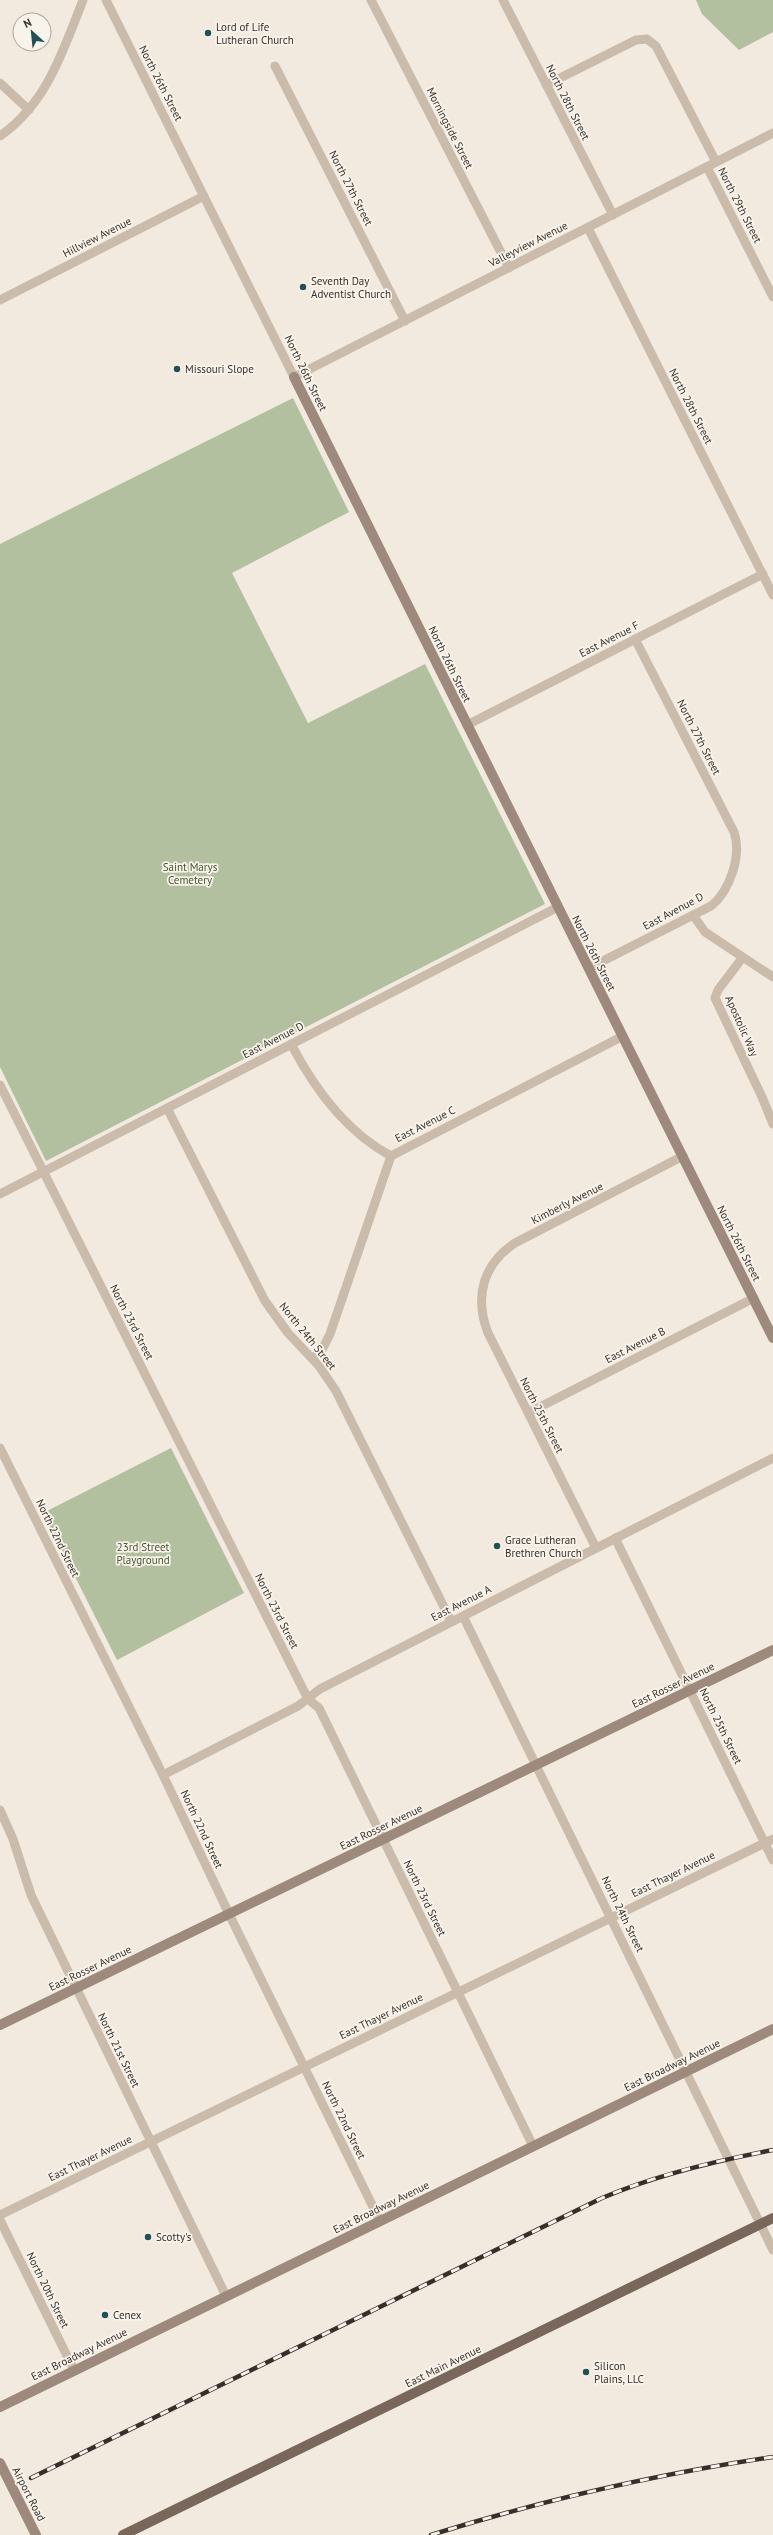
<svg xmlns="http://www.w3.org/2000/svg" width="773" height="2535" font-family="'PT Sans',sans-serif">
<rect width="100%" height="100%" fill="#f2eadf"/>
<path fill="#b3c09f" d="M696 0H773V32L739 50 702 14Z
M293 398 349 512 232 573 308 723 425 664 545 904 46 1161 0 1067V544Z
M171 1448 244 1593 117 1660 43 1513Z"/>
<g fill="none" stroke-linecap="round" stroke-linejoin="round">
<path stroke="#cabbab" stroke-width="9" d="M106 0 294 377 773 133
M371 0 509 268
M503 0 613 215
M275 66 405 321
M0 83 29 110
M546 85 636 40 647 39 656 46 716 162
M0 136C47 103 63 51 83 0
M707 167 773 297
M588 228 773 595
M0 300 204 196
M467 725 763 574
M693 915 705 932 773 977
M743 957 718 990 715 998 762 1097 773 1124
M589 968 711 906C730 891 742 855 734 832L635 639
M291 1044C314 1088 346 1132 391 1156
M0 1085 308 1699 319 1708 533 2146
M167 1108 265 1301 288 1333 319 1366 336 1391 451 1621
M0 1194 558 907
M313 1358 323 1348 330 1334 391 1156 623 1036
M528 1413 754 1298
M0 1448 163 1775 229 1914 380 2221
M615 1538 773 1860
M596 1548 488 1333C474 1297 483 1264 515 1243L683 1156
M463 1616 773 2250
M163 1775 298 1706 320 1689 773 1458
M0 1810 13 1839 31 1895 226 2296
M0 2215 773 1839
M0 2220 74 2370"/>
<path stroke="#9d8a7c" stroke-width="10" d="M294 377 773 1338
M0 2025 773 1650
M0 2407 773 2029
M0 2463 36 2535"/>
<path stroke="#79675c" stroke-width="10" d="M123 2535 773 2218"/>
<defs>
<path id="rail" d="M31 2478 602 2198C656 2175 715 2161 773 2150
M431 2535C543 2500 658 2474 773 2457"/>
</defs>
<use href="#rail" stroke="#382f2a" stroke-width="4.5"/>
<use href="#rail" stroke="#f9f4eb" stroke-width="3" stroke-dasharray="9" stroke-linecap="butt"/>
</g>
<g fill="#215057" stroke="#f9f4eb" stroke-width="1.5">
<circle cx="208" cy="33" r="4"/>
<circle cx="303" cy="287" r="4"/>
<circle cx="177" cy="369" r="4"/>
<circle cx="497" cy="1546" r="4"/>
<circle cx="148" cy="2237" r="4"/>
<circle cx="105" cy="2315" r="4"/>
<circle cx="586" cy="2372" r="4"/>
</g>
<g text-anchor="middle" stroke-width="3.5" stroke-linejoin="round" paint-order="stroke">
<g font-size="11" fill="#382f2a" stroke="#f9f4eb" text-anchor="start">
<text x="216" y="31">Lord of Life<tspan x="216" dy="13">Lutheran Church</tspan></text>
<text x="311" y="285">Seventh Day<tspan x="311" dy="13">Adventist Church</tspan></text>
<text x="185" y="373">Missouri Slope</text>
<text x="505" y="1544">Grace Lutheran<tspan x="505" dy="13">Brethren Church</tspan></text>
<text x="156" y="2241">Scotty's</text>
<text x="113" y="2319">Cenex</text>
<text x="594" y="2370">Silicon<tspan x="594" dy="13">Plains, LLC</tspan></text>
</g>
<g font-size="11" fill="#382f2a" stroke="#f9f4eb">
<text transform="translate(161 83) rotate(63)" y="4">North 26th Street</text>
<text transform="translate(568 102) rotate(63)" y="4">North 28th Street</text>
<text transform="translate(450 128) rotate(63)" y="4">Morningside Street</text>
<text transform="translate(351 188) rotate(63)" y="4">North 27th Street</text>
<text transform="translate(740 205) rotate(63)" y="4">North 29th Street</text>
<text transform="translate(97 237) rotate(-27)" y="4">Hillview Avenue</text>
<text transform="translate(528 244) rotate(-27)" y="4">Valleyview Avenue</text>
<text transform="translate(306 373) rotate(64)" y="4">North 26th Street</text>
<text transform="translate(691 406) rotate(63)" y="4">North 28th Street</text>
<text transform="translate(609 639) rotate(-27)" y="4">East Avenue F</text>
<text transform="translate(450 664) rotate(64)" y="4">North 26th Street</text>
<text transform="translate(699 737) rotate(63)" y="4">North 27th Street</text>
<text transform="translate(673 911) rotate(-28)" y="4">East Avenue D</text>
<text transform="translate(594 953) rotate(63)" y="4">North 26th Street</text>
<text transform="translate(742 1026) rotate(66)" y="4">Apostolic Way</text>
<text transform="translate(273 1040) rotate(-27)" y="4">East Avenue D</text>
<text transform="translate(425 1124) rotate(-27)" y="4">East Avenue C</text>
<text transform="translate(567 1203) rotate(-27)" y="4">Kimberly Avenue</text>
<text transform="translate(739 1243) rotate(63)" y="4">North 26th Street</text>
<text transform="translate(132 1322) rotate(63)" y="4">North 23rd Street</text>
<text transform="translate(308 1336) rotate(51)" y="4">North 24th Street</text>
<text transform="translate(635 1345) rotate(-27)" y="4">East Avenue B</text>
<text transform="translate(542 1415) rotate(63)" y="4">North 25th Street</text>
<text transform="translate(58 1538) rotate(64)" y="4">North 22nd Street</text>
<text transform="translate(461 1603) rotate(-27)" y="4">East Avenue A</text>
<text transform="translate(277 1611) rotate(63)" y="4">North 23rd Street</text>
<text transform="translate(673 1685) rotate(-26)" y="4">East Rosser Avenue</text>
<text transform="translate(721 1726) rotate(64)" y="4">North 25th Street</text>
<text transform="translate(381 1827) rotate(-26)" y="4">East Rosser Avenue</text>
<text transform="translate(202 1829) rotate(65)" y="4">North 22nd Street</text>
<text transform="translate(673 1874) rotate(-26)" y="4">East Thayer Avenue</text>
<text transform="translate(425 1898) rotate(64)" y="4">North 23rd Street</text>
<text transform="translate(623 1914) rotate(64)" y="4">North 24th Street</text>
<text transform="translate(90 1968) rotate(-26)" y="4">East Rosser Avenue</text>
<text transform="translate(381 2016) rotate(-26)" y="4">East Thayer Avenue</text>
<text transform="translate(119 2050) rotate(64)" y="4">North 21st Street</text>
<text transform="translate(672 2065) rotate(-26)" y="4">East Broadway Avenue</text>
<text transform="translate(344 2120) rotate(64)" y="4">North 22nd Street</text>
<text transform="translate(90 2158) rotate(-26)" y="4">East Thayer Avenue</text>
<text transform="translate(381 2207) rotate(-26)" y="4">East Broadway Avenue</text>
<text transform="translate(48 2290) rotate(64)" y="4">North 20th Street</text>
<text transform="translate(79 2354) rotate(-26)" y="4">East Broadway Avenue</text>
<text transform="translate(443 2366) rotate(-26)" y="4">East Main Avenue</text>
<text transform="translate(29 2494) rotate(63)" y="4">Airport Road</text>
</g>
<g font-size="11" fill="#44552f" stroke="#f9f4eb">
<text x="190" y="871">Saint Marys<tspan x="190" dy="13">Cemetery</tspan></text>
<text x="143" y="1551">23rd Street<tspan x="143" dy="13">Playground</tspan></text>
</g>
</g>
<g transform="translate(32 32) rotate(333)"><circle r="19" fill="#f9f4eb" stroke="#aca59e"/>
<path d="M0-3L7 15L0 10L-7 15Z" fill="#215057"/>
<text y="-6" font-size="11" font-weight="bold" text-anchor="middle" fill="#382f2a">N</text>
</g>
</svg>
